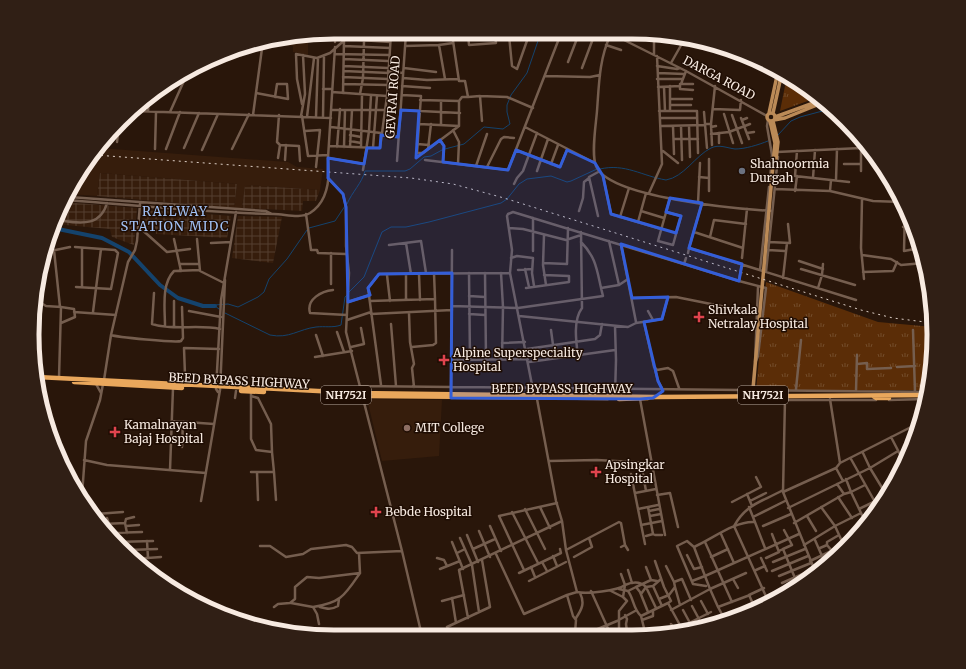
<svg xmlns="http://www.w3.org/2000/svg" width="966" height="669" font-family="Merriweather,serif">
<defs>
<pattern id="industrial-grid" width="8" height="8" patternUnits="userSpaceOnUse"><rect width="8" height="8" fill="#361d0c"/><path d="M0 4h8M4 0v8" fill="none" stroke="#543e2f"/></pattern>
<pattern id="park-tufts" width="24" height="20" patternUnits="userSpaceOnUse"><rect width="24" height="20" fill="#5b2d07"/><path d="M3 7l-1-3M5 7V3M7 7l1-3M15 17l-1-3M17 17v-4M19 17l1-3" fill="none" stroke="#734c2b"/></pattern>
</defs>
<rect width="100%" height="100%" fill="#29160a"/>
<path fill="#361d0c" d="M308 35V55L293 52V46L264 45 265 41Z
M99 148 288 162 297 167 323 169 320 190 245 185 242 208H234L237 184 100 173 97 196 70 194Z
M367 399 442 400 439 456 382 461Z"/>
<path fill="url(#industrial-grid)" d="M100 173 237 184 234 208 97 196Z
M245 185 320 190 316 201H303L302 211 242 208Z
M65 202 137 208 134 245 112 237 110 229 54 224Z
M143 209 231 216 227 238 156 234 155 227 142 226Z
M238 216 282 217 273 263 232 258Z"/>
<path fill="url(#park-tufts)" d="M787 76 816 98 780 111Z
M766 282 878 322 933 327 929 390 756 391Z"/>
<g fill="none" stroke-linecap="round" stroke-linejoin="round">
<path stroke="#14436d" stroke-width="1" d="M778 135 791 121 800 117 830 109
M445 149 464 144 484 127 503 129 510 124 507 112V105L511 95 527 73 540 35
M600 169C625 163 642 176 666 180 684 177 695 156 711 148 719 144 727 148 735 149 745 149 758 145 768 141
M347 204C352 192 362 183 365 171H405L410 169 424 157 431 156 442 150
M309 228 335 221 345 206
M349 292 364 277 382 232 391 227H406L429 222 501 203 507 199 519 184 527 179 551 176 567 182 571 181 597 169
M215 305 228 304 238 307 258 297 264 292 269 279 287 259 307 230
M215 306 219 309
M225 313 270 335C289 339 299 329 316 327 325 326 333 328 341 325L345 297 347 295"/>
<path stroke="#14436d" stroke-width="4" d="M53 228 102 238 129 252 160 285 178 298 203 306H215"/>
<path stroke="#755e4f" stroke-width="2.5" d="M452 34 459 81H465L468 97 480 96 482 121
M468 34 469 45 496 43 495 35
M509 35 512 66 517 69 529 35
M610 36C599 60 599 85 597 111 596 124 591 154 596 166 609 198 739 209 772 211
M618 37 686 71 767 116
M679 38 706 49
M345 39 390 42
M335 42V32
M606 45 621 50
M699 45 701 42
M344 46 390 48
M405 46 439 45
M335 54 389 55
M654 54V37
M344 59 388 61
M568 62 578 36
M671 63 684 40
M344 66 388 68
M657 66 677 69 680 68
M404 68 436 72
M582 68 594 36
M344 71 389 73
M388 71 403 73
M658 73 684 74
M545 76 590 77 600 75
M343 77 388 79
M403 78 427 80 458 79
M445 79 439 45 453 43
M657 79H683
M343 84 388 85
M681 84 686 71
M402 86 430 88
M670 86V111
M658 87 680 86
M664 87 665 111
M323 89H332
M693 90 680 89V84H693
M332 92 387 96
M256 93 288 99 287 84H277L275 97
M343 93 344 40
M360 94 363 78 364 41
M402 95 421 96 417 153H423L459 126
M480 96 507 97 533 108
M670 99H692
M420 100 459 101 462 97H468
M302 104 297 79 296 54 317 58 330 53 348 37 361 32
M670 105H691
M713 109 740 110 741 100
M332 110H384
M401 110 460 113
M135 111 331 118
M148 111 149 99
M659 111H697L698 153
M170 112 187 74
M704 112 707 148
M724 114 733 143
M253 115 263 41
M279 115 277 142 280 145 299 146 300 161
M732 115 742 143
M301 116 305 94 303 55
M302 116 308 156 328 155
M307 117 314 58
M316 117 318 58
M323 117 324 56
M660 118H697
M741 118 749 139
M742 120 747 118
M768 120 767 126 772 155 770 179
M419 124 459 126
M705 124H711L712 145
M711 124 715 86
M441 125V101
M459 126V101
M661 126 705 125
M673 126 674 154
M681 126 682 160
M689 126 690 157
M331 127 381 133
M525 127 595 163
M711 127 716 126
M453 130 459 142 458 164
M305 131 320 130 316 167
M719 133V143
M747 133 754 132
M711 134 729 132 750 124
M350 135 361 137
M381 135 398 137
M674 139H698
M440 140 444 146 443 162
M350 141 361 143
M117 142 119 124
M861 142V171
M417 144 429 145
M329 146 380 148 387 96 391 33
M337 147 340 109
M344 147 345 110
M350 147 352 110
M361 147 362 95
M184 148 199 113
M373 148 377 96
M155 149 156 112
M166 149 180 112
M232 149 249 114
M428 149 431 124
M202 150 218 114
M516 150 560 167 567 150
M663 151 678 163
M797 151 795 176 849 182
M777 152 861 148
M875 157V166L882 165
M278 158 280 145
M328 158 364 164 369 131 371 95
M285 160 286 145
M425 160 508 170 560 36
M397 161 406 33
M551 164 558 145
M844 164H861
M476 166 487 134
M487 167 501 139 504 137 514 138
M363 170 364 164
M537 171 548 139
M603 176 611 214 661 229
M699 177 709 178
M328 178 343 194 346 207V246L349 273 346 332 402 551 422 636
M813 178 815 150
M836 180 837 149
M514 184 517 178 523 171 537 133
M775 189 830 191 873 201 902 202
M709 191V159
M795 191 797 176
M830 191 831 180
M649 193 662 164 657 56
M69 197 266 211 272 214
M862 199 861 248 864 279
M67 200C136 205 205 213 274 214 285 214 300 219 310 213 329 201 330 177 328 158L335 47
M698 203 700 163
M702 203 689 248 856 300
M905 207 904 251 920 248
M579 211 583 198 584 182 589 178
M641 211 664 218
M666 212 681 216 673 245 658 241 670 198
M306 214 311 250H317L318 253 346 254
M598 216 589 177 600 171
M620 217 629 188
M64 221C83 224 101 225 107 203
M638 222 646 193
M139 227 167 252 190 249
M903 227 913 226
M509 228 523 229 566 240 581 235
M694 232 743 248
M915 233 916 249
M544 235 543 265 546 285
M51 236 52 251
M710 237 714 220 746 224
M174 239 181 271
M197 239 200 271 224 283
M609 241 619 285
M769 242 790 243 788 224
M211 243 231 242
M406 243 411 274
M389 245 421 241 426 273
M621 245 636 322
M75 247 115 250 118 253 111 289 76 287
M54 250 60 307
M768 250 785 251
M533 251V218
M46 252 70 247
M688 253 689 248
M862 255 891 259 901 265 924 263
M511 258 517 256 533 258 532 273 534 286
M742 258 747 209
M799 261 823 269
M543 263 567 264 568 228
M180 264H198
M684 264 686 258
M525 269 529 287
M801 269 855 285
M518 270 532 269
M760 270 769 187
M766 272 778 157
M863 272 893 271 897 262
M469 273 470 360
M485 273 486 359
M501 273 503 307 502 359
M406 274V300
M419 274 420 300
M387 275 390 301
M39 278 41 303 46 306 61 307
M783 278 787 243
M739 281 742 264
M923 282H929
M331 284V253
M82 286V248
M526 288 569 282V276L544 275
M601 288 619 285 628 279
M818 288 822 275 823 264
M333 290C322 291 306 299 310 313L347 315
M154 293 152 324C173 331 198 324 220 329
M469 296 485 297
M632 298 676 297 756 313
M370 301 435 299 434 273
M348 302 370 295
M452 306 518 308 603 296C597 274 598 259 581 242
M189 311 221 317
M648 311 653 320
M74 312 116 315
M93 312 101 249
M409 313 410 342 414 364 412 368 414 387
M371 314 452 310
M469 314 485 315
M519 316 628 327 636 323 662 319 668 297
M347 320 371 312
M644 322 654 367 657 370 668 368 673 371 679 388
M391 324 396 386
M165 326C165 309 161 284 174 271L199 270
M174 326V301
M615 326 616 360 615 395
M551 330 553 345
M913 330 915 392
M337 332 344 352
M111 335C116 337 176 343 181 341L183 338 182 307
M316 335 323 356
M502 343 525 342
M351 347 364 344 361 328
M412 347 433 345 436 343 435 299
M527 349 595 339 600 335 602 324
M578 356C576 341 573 320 582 308L581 232
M315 357 352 351
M451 360 528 359
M529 362 615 350
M755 362 758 287
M857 364 867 363V369L891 368
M897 367 915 366
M655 369 658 381 662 388
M185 375 184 348 219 349
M59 378 61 307 74 309 75 317 61 323
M104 380 111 335 128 262 135 250 137 241 140 204
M96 384 101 393
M381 385 368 288 379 274 510 273
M360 386 451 387 452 250
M796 389 801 340
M856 391 857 355
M218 392 216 389 221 300 236 212
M451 394V387L928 392
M534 395 510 273 512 250 507 216 508 214 513 212 739 281 766 288 758 356 756 361
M251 396 258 398 271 424 272 452
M235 398 236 391
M537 399 556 501 562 521 566 550 577 592C587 594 617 591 625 585L623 597
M640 399 665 535
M785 399 783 492 815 571
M830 399 840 463
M752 400H876
M889 400 926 399
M172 421 214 424
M891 437 904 462
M182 447 183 422
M863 453 870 468 898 451
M851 459 875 502
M84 460 107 465 206 473
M549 461 597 460 651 463
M836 468 843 481
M170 470 173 388
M251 472H274L272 452 256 450 251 439V392
M257 472 258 500
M274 472 276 500
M631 474 645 544
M643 474 646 491
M846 479 851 492 865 485
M837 484 844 494
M783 492 836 468 840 463 919 423
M635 493 656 489
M747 494 752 506
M82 495 86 441 100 400 103 384
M657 495 670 493 678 527
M838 497 852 518
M201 501 220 390 225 280
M750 501 766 493
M732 502 761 487 756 477
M540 507 550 528
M648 507 653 534
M749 507 753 517
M821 507 835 526 845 548
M788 508 870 468 887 496
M525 509 545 549
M638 509 658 505
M859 509 886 496
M649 511 659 509
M512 512 538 563
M96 514 123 512
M100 514 101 521
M650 516 661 514
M807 516 816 531
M107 518 109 524
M125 523 126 519 134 517
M794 523 844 494 851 492 862 515 868 521
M103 524 125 523 127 533
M641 525 662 521
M126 526 139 525
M490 526 501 551
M763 526 791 514
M479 531 490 557
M110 533 142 532
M721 534 734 563
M467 535 478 562
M646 536 653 534 655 535H662
M460 538 472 565 479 612
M815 540 825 563
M147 541 148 558
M116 542 153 541
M452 542 463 569
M705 542 732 602
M804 545 835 526 861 513
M827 545V542L839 535
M260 546H270L286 557 303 554 311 549 346 545 352 547 357 553 402 551
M621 547 625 545
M694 547 687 541 677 546 693 584 706 586
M765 548 753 517 785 501
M820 548 827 545 832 551
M473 549 495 539
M783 549 792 545 784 530
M128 550 157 549
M566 550 619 522 621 523 625 545 628 550
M779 551 783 549 797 583
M457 553 465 549
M128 554V542
M496 554 524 614 567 595
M687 555 694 569 702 567
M553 556 557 566
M574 557 592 547 589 538
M711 557 728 549
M437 558 444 560 447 566
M761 558 767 571
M766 558 779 552 772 534
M134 559 161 557
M655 561 664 587 671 601 668 603
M810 561 844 545
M542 562 547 571
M773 562 805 549
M146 565 147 570
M666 566 674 582
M531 567 535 577
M646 567 651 580 657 581
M440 569 460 561
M524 570 499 516 557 503
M628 570 632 583
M756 570 765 566
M772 571 808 556
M519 573 561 553 560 549
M746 573 710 589 718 607 750 595
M621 574 625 585C632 582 640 581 646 587L653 586 661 579
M779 576 811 563
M733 579 738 588
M529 581 566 562
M692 581 705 576 694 547C712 539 735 521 754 522
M782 583 814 569
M653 586 662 606
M675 587 680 605
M619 589 628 591 636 587
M591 591 610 633
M611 591 623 597 627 601 619 611V632
M628 591C634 599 633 609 641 616L668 603 681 627
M784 591 790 588
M641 594 646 587 656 608
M452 598 456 623
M659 599 669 595 675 587 674 582 682 579 691 600
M442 601 464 595
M701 601 708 614
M291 603 313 607
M769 603 734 526C747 503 762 502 783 490
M692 606 699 619
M754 606 758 608
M274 607 278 604 290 603 295 599V587L307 577 319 578 360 573 359 553
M320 607C327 609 331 610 338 606L339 599
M718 607 724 618 754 606 749 595 764 588
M671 610 710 589 705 576 799 534
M683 610 690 623
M648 612 640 592 636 587 651 580
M625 615 627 619 626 624 627 632
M641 616 645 632
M468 618 459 570 562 521
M576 618C582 609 585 603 580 593
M642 620 653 616V610
M715 623 724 618 725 620
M319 624 317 614 313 607C341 603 345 595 360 573
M671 624 677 631
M447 627 490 607 482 560
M677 631 681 627 711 612
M636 632 644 630
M575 633 576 620 573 616 567 595 577 592
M588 633 617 621 635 611"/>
<path stroke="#bb8a57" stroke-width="3.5" d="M767 117a4 4 0 1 1 8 0a4 4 0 1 1-8 0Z
M769 113 778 71
M773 113 782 72
M775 117 819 101
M774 120 785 118 822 103
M773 121 778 142 776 160
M752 400 775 143 770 121"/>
<path stroke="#e9a75c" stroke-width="4.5" d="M37 377 357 393 655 397 928 395
M74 382 182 388
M241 391 264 392
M367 396 608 398
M873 396 876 398H889
M619 399 648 398"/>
<path stroke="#ddcfc6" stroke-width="1" stroke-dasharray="2 4" stroke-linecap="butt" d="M95 155 411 178 453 184 504 198 861 310 893 318 933 323"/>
</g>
<path fill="#335ed9" fill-opacity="0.2" stroke="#335ed9" stroke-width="3" stroke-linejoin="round" d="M401 110 419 111 416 158 440 140 444 146 443 162 508 170 516 150 560 167 567 150 595 163 603 176 611 214 676 233 681 216 666 212 670 198 702 203 689 248 742 264 739 281 621 244 632 298 668 297 662 319 644 322 658 381 663 391 653 398 640 399 451 398 452 273 379 274 368 288 370 295 348 302 346 207 343 194 328 178V158L364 164 367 148H380L381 135 398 137Z"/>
<circle fill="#6b7280" stroke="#1f0d03" stroke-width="1.5" cx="742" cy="171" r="4"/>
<g fill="#e0444e" stroke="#1f0d03" stroke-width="1.5">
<path d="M697 311h4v4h4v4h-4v4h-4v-4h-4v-4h4z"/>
<path d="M442 354h4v4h4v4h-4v4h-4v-4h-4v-4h4z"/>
<path d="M113 426h4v4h4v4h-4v4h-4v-4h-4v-4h4z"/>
<path d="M594 466h4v4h4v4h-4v4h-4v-4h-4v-4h4z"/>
<path d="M374 506h4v4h4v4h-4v4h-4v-4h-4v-4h4z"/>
</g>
<circle fill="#8d6e63" stroke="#1f0d03" stroke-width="1.5" cx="407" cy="428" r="4"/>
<g text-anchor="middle" stroke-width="3" stroke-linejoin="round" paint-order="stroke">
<g fill="#1f0d03" stroke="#b6a89e" stroke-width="1">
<rect x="321" y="386" width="50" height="18" rx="3"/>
<rect x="738" y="386" width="50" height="18" rx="3"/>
</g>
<g font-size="11" font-weight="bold" fill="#f7eae1">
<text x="346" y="399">NH752I</text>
<text x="763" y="399">NH752I</text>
</g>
<g font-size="12" fill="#f7eae1" stroke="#1f0d03">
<text transform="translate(719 78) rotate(28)" y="4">DARGA ROAD</text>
<text transform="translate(393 97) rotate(-86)" y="4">GEVRAI ROAD</text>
<text transform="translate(239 381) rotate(3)" y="4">BEED BYPASS HIGHWAY</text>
<text x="562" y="393">BEED BYPASS HIGHWAY</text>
</g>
<g font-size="12" fill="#f7eae1" stroke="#1f0d03" text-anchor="start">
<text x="750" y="168">Shahnoormia<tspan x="750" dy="14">Durgah</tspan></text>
<text x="708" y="314">Shivkala<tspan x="708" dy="14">Netralay Hospital</tspan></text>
<text x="453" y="357">Alpine Superspeciality<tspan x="453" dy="14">Hospital</tspan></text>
<text x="124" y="429">Kamalnayan<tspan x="124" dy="14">Bajaj Hospital</tspan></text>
<text x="415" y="432">MIT College</text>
<text x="605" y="469">Apsingkar<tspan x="605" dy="14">Hospital</tspan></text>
<text x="385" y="516">Bebde Hospital</text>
</g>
<g font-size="13" letter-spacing="1" fill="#a1c1f4" stroke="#1f0d03">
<text x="175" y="216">RAILWAY<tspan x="175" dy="15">STATION MIDC</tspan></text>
</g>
</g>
<path d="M0 0H966V669H0ZM334 39H632A295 295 0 0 1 927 334V335A295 295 0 0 1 632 630H334A295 295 0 0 1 39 335V334A295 295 0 0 1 334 39Z" fill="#301f15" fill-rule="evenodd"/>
<path fill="none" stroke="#f7eae1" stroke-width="5" d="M334 39H632A295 295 0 0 1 927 334V335A295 295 0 0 1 632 630H334A295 295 0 0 1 39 335V334A295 295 0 0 1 334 39Z"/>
</svg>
